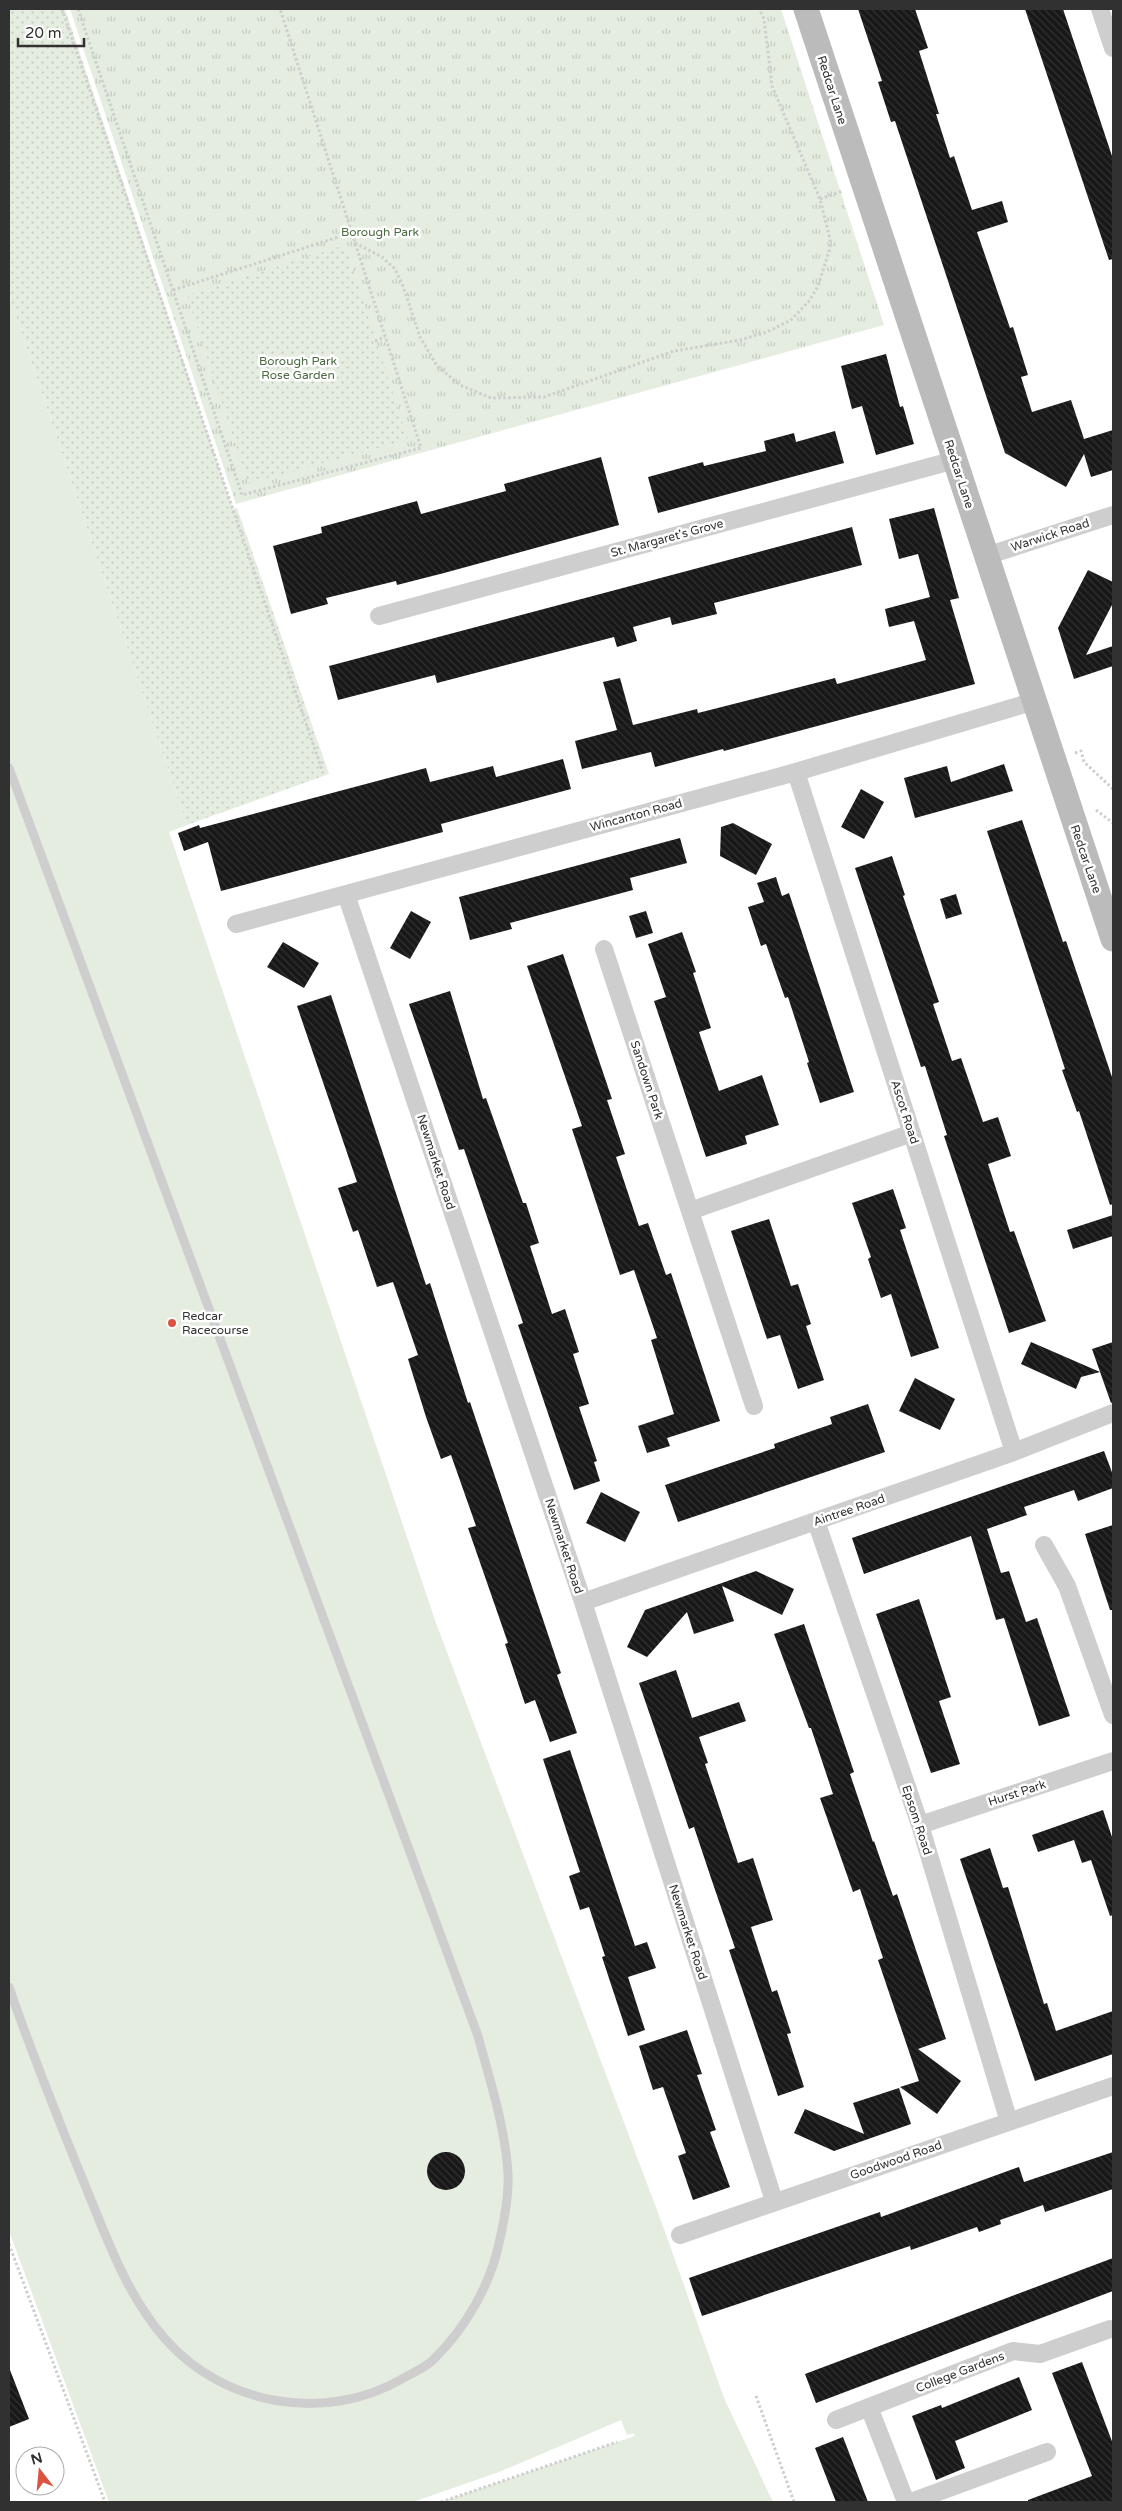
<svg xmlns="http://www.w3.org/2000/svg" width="1122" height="2511" font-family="'Varela Round',sans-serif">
<defs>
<pattern id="park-tufts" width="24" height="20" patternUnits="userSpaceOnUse" patternTransform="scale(1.25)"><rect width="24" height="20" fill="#e4ede0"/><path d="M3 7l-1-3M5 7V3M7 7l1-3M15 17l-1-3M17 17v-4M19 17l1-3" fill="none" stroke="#c4ccc1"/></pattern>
<pattern id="garden-dots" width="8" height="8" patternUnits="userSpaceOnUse" patternTransform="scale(1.25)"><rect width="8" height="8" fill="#e4ede0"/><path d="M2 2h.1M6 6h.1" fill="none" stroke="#c4ccc1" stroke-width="1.8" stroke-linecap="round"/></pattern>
<pattern id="building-back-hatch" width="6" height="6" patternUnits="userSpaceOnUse" patternTransform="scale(1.25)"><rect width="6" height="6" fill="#181818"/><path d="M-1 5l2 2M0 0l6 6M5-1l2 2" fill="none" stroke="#313131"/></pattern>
</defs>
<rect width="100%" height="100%" fill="#fff"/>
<path fill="#e4ede0" d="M9 295 187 825 169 832 436 1623 663 2226 724 2398 773 2502H441L635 2436 633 2433 627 2435 621 2420 499 2472 413 2502H109L9 2231Z"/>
<path fill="url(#park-tufts)" d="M70 9H781L884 325 236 504Z"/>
<path fill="url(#garden-dots)" d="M9 9H65L233 509 237 508 329 774 187 825 9 295Z
M345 245 408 440 248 483 187 295Z"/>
<path fill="url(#building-back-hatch)" d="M858 9H915L928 48 919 51 939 114H936L950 158 954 156 972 210 1002 201 1008 222 977 232 1010 328 1013 327 1028 375 1021 377 1032 412 1071 400 1084 439 1113 430V470L1091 477 1084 454 1066 487 1005 453 895 121 891 122 878 82 882 81Z
M1025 9H1063L1113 159V259L1109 260Z
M886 354 900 407 903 406 914 444 876 455 862 406 852 409 841 366Z
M835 431 844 463 658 513 648 477 703 462 704 466 766 451 764 441 794 433 796 442Z
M601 457 619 525 444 573 397 585 396 581 326 598 328 604 291 614 273 546 322 533 321 527 417 501 421 514 506 491 504 484Z
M934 508 959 598 950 600 975 684 724 751 723 749 655 767 651 752 582 769 575 741 617 730 603 682 620 678 633 725 697 709 698 713 835 678 837 684 926 660 914 621 889 627 885 609 930 597 918 554 899 559 889 519Z
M852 527 862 565 714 603 717 614 672 625 670 617 633 627 637 641 617 647 614 637 437 683 435 675 338 700 329 666Z
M1088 570 1113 582V603L1086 655 1113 646V666L1074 679 1058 628Z
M563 759 571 789 441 824 443 832 221 891 208 842 184 851 178 833 199 825 200 828 426 768 430 782 493 766 496 777Z
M1004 764 1013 791 915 818 904 778 947 766 951 782Z
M861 789 884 802 864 839 841 827Z
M1022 820 1063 942 1066 941 1113 1080V1204L1110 1205 1079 1111 1077 1112 1062 1070 1065 1069 987 831Z
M733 823 772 844 756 875 720 856 721 827Z
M680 838 687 863 630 878 633 890 510 923 512 929 470 940 459 897Z
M892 856 905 895 903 896 939 1002 933 1004 952 1061 961 1058 983 1122 998 1117 1011 1156 988 1164 1010 1232 1014 1231 1046 1321 1009 1333 944 1136 947 1135 925 1066 921 1067 855 868Z
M776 877 782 896 789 893 854 1092 820 1103 807 1063 809 1062 788 997 785 998 766 944 761 946 748 907 764 902 757 883Z
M956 894 962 914 946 919 940 899Z
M411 911 431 922 410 959 390 948Z
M646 911 653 933 636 938 629 916Z
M682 932 696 972 693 973 711 1028 699 1032 719 1091 762 1075 779 1125 745 1136 747 1144 706 1157 654 1001 666 997 648 944Z
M283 942 319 963 304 988 267 967Z
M563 954 612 1099 607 1100 625 1154 616 1157 639 1226 648 1223 666 1275 671 1273 720 1421 667 1438 670 1446 647 1453 638 1426 674 1414 651 1340 657 1338 634 1270 620 1275 572 1129 582 1126 527 966Z
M450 991 483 1099 486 1098 523 1203H526L539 1243 530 1246 552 1314 565 1309 579 1352 573 1354 589 1404 579 1407 597 1461 594 1462 600 1481 574 1490 518 1325 523 1323 464 1149 459 1150 409 1004Z
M331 995 426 1285 430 1283 468 1403 470 1402 484 1444 561 1673 557 1675 577 1733 550 1742 535 1700 525 1704 505 1644 508 1643 468 1528 476 1526 451 1455 441 1459 426 1417 408 1359 418 1355 393 1282 377 1287 358 1230 353 1232 338 1188 357 1182 297 1006Z
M893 1189 906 1228 900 1230 939 1348 911 1357 891 1294 881 1298 868 1259 871 1257 852 1203Z
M1113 1215V1236L1073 1249 1067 1230Z
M769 1219 791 1286 798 1284 811 1324 806 1326 824 1380 798 1389 780 1335 767 1339 731 1231Z
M1031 1342 1100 1372 1081 1377 1076 1389 1021 1364Z
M1113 1342V1402L1111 1403 1092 1349Z
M915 1378 955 1399 940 1430 899 1411Z
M868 1404 885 1452 678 1522 665 1485 775 1448 774 1444 832 1424 830 1417Z
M1104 1451 1113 1475V1488L1078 1501 1074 1490 1024 1507 1027 1515 987 1529 1001 1573 1009 1571 1026 1622 1037 1618 1070 1716 1039 1726 1004 1618 996 1620 971 1536 864 1574 852 1538Z
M601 1492 640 1512 625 1542 586 1523Z
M1113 1525V1610H1110L1085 1534Z
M756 1571 794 1589 782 1615 722 1586 734 1621 694 1634 687 1612 647 1657 627 1647 645 1610Z
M919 1599 951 1697 939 1701 960 1764 931 1773 876 1614Z
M804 1624 854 1772 850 1774 873 1842 874 1841 893 1896 897 1894 946 2039 918 2049 961 2081 937 2114 900 2087 919 2081 878 1960 883 1958 860 1889 853 1892 820 1798 833 1794 811 1728H809L774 1634Z
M676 1670 692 1718 739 1702 746 1721 699 1737 708 1763 705 1764 738 1863 753 1858 773 1920 751 1927 772 1992 777 1990 791 2033 787 2034 804 2087 778 2096 729 1950 735 1948 712 1881 694 1827 689 1829 639 1683Z
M570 1750 635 1946 647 1942 656 1968 628 1977 645 2030 628 2036 602 1957 605 1956 589 1907 580 1910 569 1876 580 1872 543 1759Z
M1103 1810 1113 1840V1915L1110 1916 1091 1860 1082 1863 1074 1840 1038 1852 1032 1835Z
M990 1848 1003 1888 1008 1887 1044 2004 1047 2003 1056 2031 1113 2011V2054L1035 2081 960 1859Z
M687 2030 702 2074 697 2075 716 2130 710 2132 730 2187 693 2200 678 2156 686 2153 663 2087 653 2090 639 2046Z
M899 2088 911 2124 834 2151 794 2133 805 2109 864 2134 853 2103Z
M1113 2152V2189L1045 2212 1043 2205 1000 2220 1001 2224 979 2232 977 2227 911 2250 910 2246 702 2316 689 2278 880 2212 881 2217 1019 2167 1024 2182Z
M427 2171a19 19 0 1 1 38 0a19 19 0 1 1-38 0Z
M1113 2258V2291L816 2403 805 2374Z
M1082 2362 1113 2444V2502H1028V2500L1092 2476 1052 2373Z
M10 2370 29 2419 9 2427V2371Z
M1019 2377 1032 2410 955 2441 965 2468 936 2480 912 2416 941 2405 942 2408Z
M843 2437 868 2502H836L815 2448Z"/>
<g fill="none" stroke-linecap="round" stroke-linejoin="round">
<path stroke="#cecece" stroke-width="3" stroke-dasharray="2.5 2.5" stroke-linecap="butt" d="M62 9 322 770
M78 9 242 495 421 448 280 9
M820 199 843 191
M355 243 382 257 395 269 403 286 420 337 437 366 460 385 491 398 544 397 674 351 740 340 767 332 791 320 810 300 818 286 830 248V239L820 199 772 86 764 19 759 9
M173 290 351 233
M375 341 385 337
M1075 753 1081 751 1084 762 1113 789
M1096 810 1113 823
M9 2244 105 2502
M756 2396 794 2502
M441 2502 617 2442"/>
<path stroke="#cecece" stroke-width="9" d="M9 768 478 2036C490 2081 505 2126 508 2173 509 2191 504 2221 500 2239 491 2284 466 2328 433 2360 425 2368 412 2373 402 2379 326 2423 225 2406 166 2340 127 2296 107 2239 85 2185 58 2119 32 2054 9 1987"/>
<path stroke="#cecece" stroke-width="18" d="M1100 9 1113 48
M986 556 1113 515
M379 616 955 460
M796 772 1014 1452
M346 894 583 1602 774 2201
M236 924 796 772 1035 701
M604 949 754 1406
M690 1211 912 1133
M816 1521 920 1825 1009 2122
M1044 1545 1067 1586 1113 1715
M583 1602 1014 1452 1113 1413
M920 1825 1113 1761
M680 2235 1113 2086
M869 2407 906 2502
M836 2420 1013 2351 1040 2354 1110 2329
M911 2502 1047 2452"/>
<path stroke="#bbb" stroke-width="25" d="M806 9 1113 939"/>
</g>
<circle fill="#da5441" stroke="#fff" stroke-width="2" cx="172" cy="1323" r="5"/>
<g text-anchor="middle" stroke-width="5" stroke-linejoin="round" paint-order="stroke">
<g font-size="12" fill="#313131" stroke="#fff">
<text transform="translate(832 90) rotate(72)" y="4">Redcar Lane</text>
<text transform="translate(959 474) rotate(72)" y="4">Redcar Lane</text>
<text transform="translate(1050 535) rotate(-18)" y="4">Warwick Road</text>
<text transform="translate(667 538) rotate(-15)" y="4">St. Margaret's Grove</text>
<text transform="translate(636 815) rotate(-15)" y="4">Wincanton Road</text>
<text transform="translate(1086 859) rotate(71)" y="4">Redcar Lane</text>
<text transform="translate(647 1080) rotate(72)" y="4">Sandown Park</text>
<text transform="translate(905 1112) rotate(72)" y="4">Ascot Road</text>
<text transform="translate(436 1162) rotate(72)" y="4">Newmarket Road</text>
<text transform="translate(849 1510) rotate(-19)" y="4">Aintree Road</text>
<text transform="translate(564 1546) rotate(72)" y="4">Newmarket Road</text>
<text transform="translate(1017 1793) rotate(-18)" y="4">Hurst Park</text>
<text transform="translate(917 1820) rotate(72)" y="4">Epsom Road</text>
<text transform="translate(688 1932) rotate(72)" y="4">Newmarket Road</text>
<text transform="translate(896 2160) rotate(-19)" y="4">Goodwood Road</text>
<text transform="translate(960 2372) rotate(-21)" y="4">College Gardens</text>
</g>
<g font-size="12" fill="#4c6a41" stroke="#fff">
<text x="380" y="236">Borough Park</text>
<text x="298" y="365">Borough Park<tspan x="298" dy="14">Rose Garden</tspan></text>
</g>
<g font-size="12" fill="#313131" stroke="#fff" text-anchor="start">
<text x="182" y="1320">Redcar<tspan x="182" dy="14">Racecourse</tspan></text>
</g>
</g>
<rect width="1122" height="2511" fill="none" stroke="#313131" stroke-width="20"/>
<g transform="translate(40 2471) rotate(344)"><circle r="24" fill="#ffffff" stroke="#adadad"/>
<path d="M0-4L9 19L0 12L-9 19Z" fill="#da5441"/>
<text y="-8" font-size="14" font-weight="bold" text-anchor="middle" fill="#313131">N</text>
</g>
<path d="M18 38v8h66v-8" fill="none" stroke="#313131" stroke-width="2.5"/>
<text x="25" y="38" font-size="15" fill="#313131" stroke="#ffffff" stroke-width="4" paint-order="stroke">20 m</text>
</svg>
